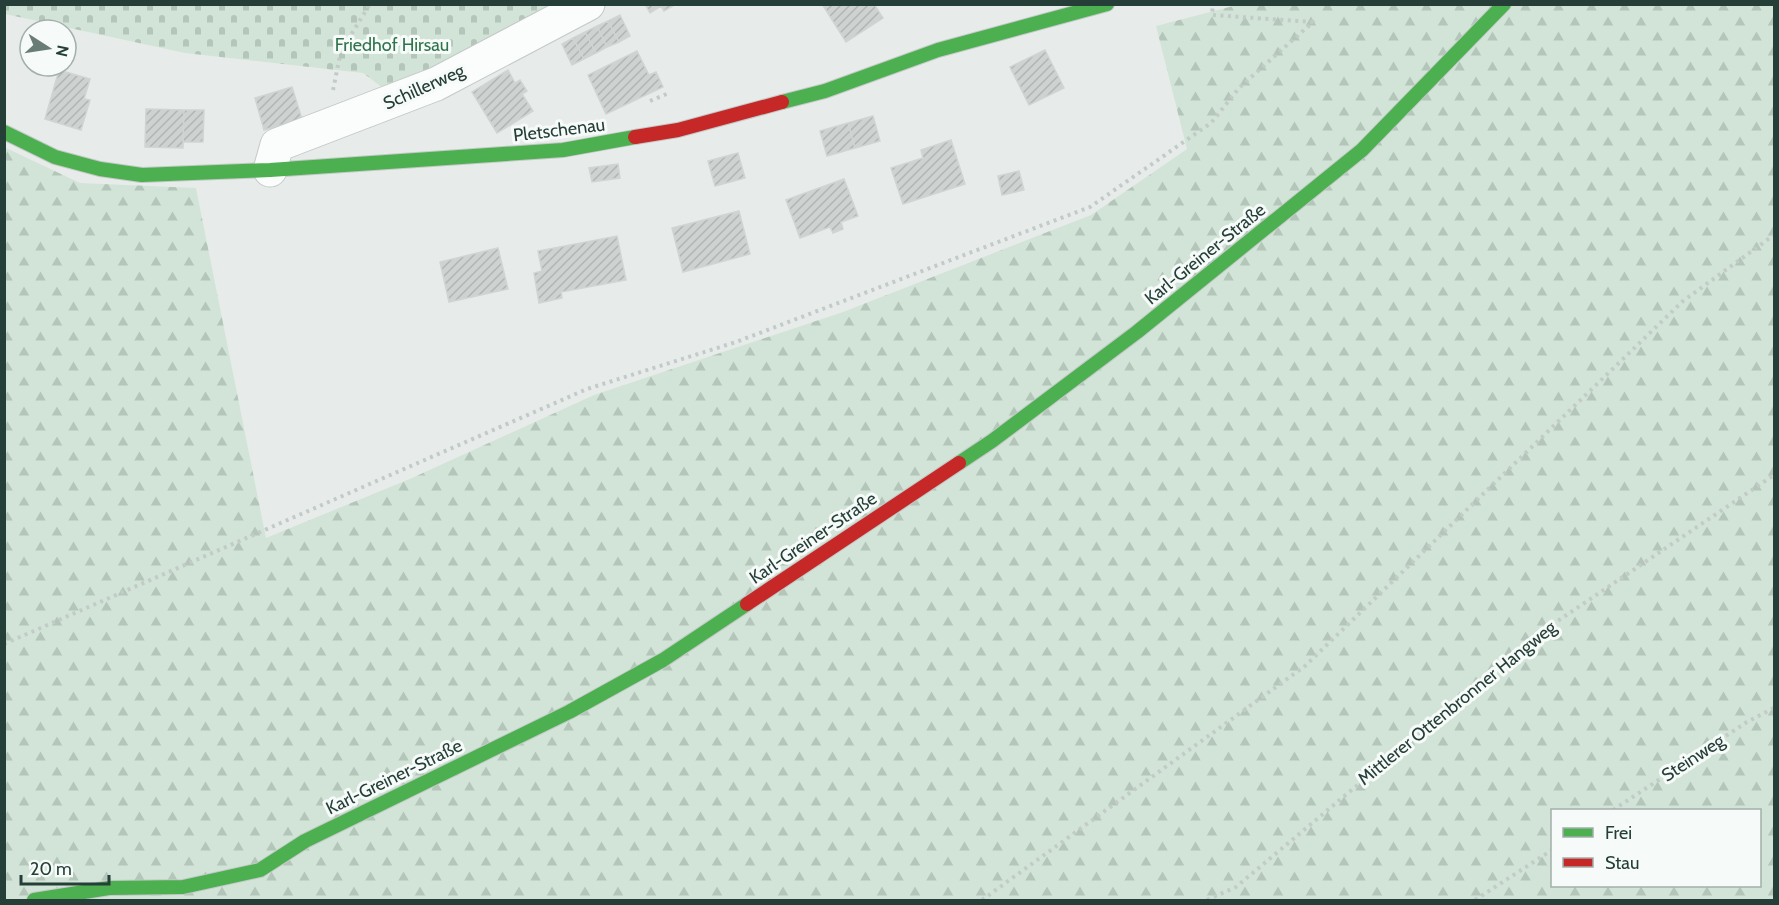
<svg xmlns="http://www.w3.org/2000/svg" width="1779" height="905" font-family="Cabin,sans-serif">
<defs>
<pattern id="forest-firs" width="22" height="20" patternUnits="userSpaceOnUse" patternTransform="scale(1.5)"><rect width="22" height="20" fill="#d2e4d7"/><path d="M5 1l3.5 6h-7zM16 11l3.5 6h-7z" fill="#b4c5b9"/></pattern>
<pattern id="cemetery-stones" width="16" height="16" patternUnits="userSpaceOnUse" patternTransform="scale(1.5)"><rect width="16" height="16" fill="#d2e4d7"/><path d="M2 7V4a2 2 0 0 1 4 0v3zM10 15v-3a2 2 0 0 1 4 0v3z" fill="#b4c5b9"/></pattern>
<pattern id="building-hatch" width="6" height="6" patternUnits="userSpaceOnUse" patternTransform="scale(1.5)"><rect width="6" height="6" fill="#ced3d1"/><path d="M-1 1l2-2M0 6l6-6M5 7l2-2" fill="none" stroke="#b1b6b4"/></pattern>
</defs>
<rect width="100%" height="100%" fill="#e7ecea"/>
<path fill="url(#forest-firs)" fill-rule="evenodd" d="M1241 4 1774 5V900H5L4 147 80 183 196 188 266 538 412 478 594 395 843 312 1091 215 1187 149 1156 26ZM1552 810H1760V886H1552Z"/>
<path fill="url(#cemetery-stones)" d="M5 4H551L555 13 387 91 363 73 185 53 5 14Z"/>
<path fill="url(#building-hatch)" stroke="#d0d5d3" stroke-width="1.5" d="M645 4H676L664 11 661 6 650 13Z
M822 4H874L883 18 846 42Z
M620 15 630 36 619 42 608 21Z
M608 21 619 42 607 47 597 26Z
M597 26 607 47 596 53 585 32Z
M585 32 596 53 584 59 573 38Z
M573 38 584 59 572 65 562 44Z
M1045 50 1064 88 1029 105 1010 67Z
M637 51 649 75 656 72 663 87 606 114 588 75Z
M59 70 90 79 84 99 90 100 81 130 45 119Z
M508 70 515 83 520 80 527 91 522 94 533 111 497 133 472 92Z
M292 87 302 119 264 130 255 98Z
M146 109 184 110 183 148 145 147Z
M184 110H204L203 142H183Z
M873 116 880 141 855 148 848 123Z
M848 123 855 148 827 156 820 131Z
M951 140 965 184 903 204 891 168 923 158 921 150Z
M738 153 745 178 715 186 708 161Z
M618 164 620 178 592 182 589 168Z
M1019 171 1024 190 1002 195 998 176Z
M844 179 858 216 841 222 843 229 833 233 830 227 800 238 786 200Z
M739 211 750 254 683 272 672 228Z
M617 236 626 280 561 292 562 298 539 303 534 273 542 271 538 251Z
M498 248 508 289 449 302 440 262Z"/>
<g fill="none" stroke-linecap="round" stroke-linejoin="round">
<defs>
<path id="street" d="M270 170 277 145 436 84 588 4"/>
<path id="fast" d="M782 102 825 91 938 50 1107 4
M4 132 55 157 100 169 142 175 270 170 563 150 635 137
M959 463 992 441 1137 332 1362 150 1504 4
M34 900 109 888 183 887 260 870 305 841 569 712 663 660 747 604"/>
<path id="jam" d="M635 137 678 130 782 102
M747 604 959 463"/>
</defs>
<use href="#street" stroke="#c4c9c7" stroke-width="35"/>
<use href="#fast" stroke="#c3c9c7" stroke-width="16"/>
<use href="#jam" stroke="#c3c9c7" stroke-width="16"/>
<path stroke="#c2cbc8" stroke-width="4" stroke-dasharray="3 4.5" stroke-linecap="butt" d="M333 90 341 51 370 4
M650 101 669 93
M4 644 587 389 736 342 1090 207 1211 123 1239 88 1313 22 1212 15 1213 4
M1613 810 1747 722 1774 708
M982 900 1305 666 1683 301 1774 235
M1207 900 1236 887 1534 637 1774 475
M1475 900 1552 850"/>
<use href="#street" stroke="#fbfcfc" stroke-width="33"/>
<use href="#fast" stroke="#4caf50" stroke-width="14"/>
<use href="#jam" stroke="#c62828" stroke-width="14"/>
</g>
<g text-anchor="middle" stroke-width="6" stroke-linejoin="round" paint-order="stroke">
<g font-size="18" fill="#31744c" stroke="#f6faf8">
<text x="392" y="51">Friedhof Hirsau</text>
</g>
<g font-size="18" fill="#253f38" stroke="#f6faf8">
<text transform="translate(424 87) rotate(-24)" y="6">Schillerweg</text>
<text transform="translate(559 130) rotate(-7)" y="6">Pletschenau</text>
<text transform="translate(1205 254) rotate(-39)" y="6">Karl-Greiner-Straße</text>
<text transform="translate(813 538) rotate(-34)" y="6">Karl-Greiner-Straße</text>
<text transform="translate(1457 703) rotate(-39)" y="6">Mittlerer Ottenbronner Hangweg</text>
<text transform="translate(1693 758) rotate(-33)" y="6">Steinweg</text>
<text transform="translate(394 777) rotate(-26)" y="6">Karl-Greiner-Straße</text>
</g>
</g>
<rect width="1779" height="905" fill="none" stroke="#253f38" stroke-width="12"/>
<rect x="1551" y="809" width="210" height="78" fill="#f6faf8" stroke="#a2afab" stroke-width="1.5"/>
<rect x="1563" y="828" width="30" height="9" fill="#4caf50" stroke="#a2afab" stroke-width="1.5"/>
<text x="1605" y="839" font-size="18" fill="#253f38">Frei</text>
<rect x="1563" y="858" width="30" height="9" fill="#c62828" stroke="#a2afab" stroke-width="1.5"/>
<text x="1605" y="869" font-size="18" fill="#253f38">Stau</text>
<g transform="translate(48 48) rotate(102)"><circle r="28" fill="#f6faf8" stroke="#a2afab" stroke-width="1.5"/>
<path d="M0-4.5L10 22L0 15L-10 22Z" fill="#697c76"/>
<text y="-9" font-size="16" font-weight="bold" text-anchor="middle" fill="#253f38">N</text>
</g>
<path d="M21 875v9h88v-9" fill="none" stroke="#253f38" stroke-width="3"/>
<text x="30" y="875" font-size="18" fill="#253f38" stroke="#f6faf8" stroke-width="4.5" paint-order="stroke">20 m</text>
</svg>
